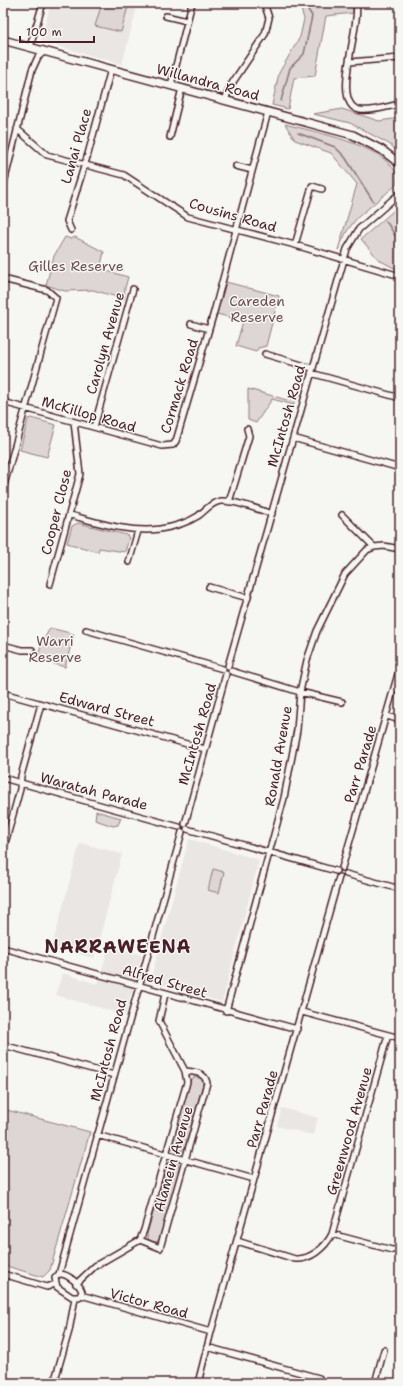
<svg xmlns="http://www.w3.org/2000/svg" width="403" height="1386" font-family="'Shantell Sans',sans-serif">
<rect width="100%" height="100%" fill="#f6f6f2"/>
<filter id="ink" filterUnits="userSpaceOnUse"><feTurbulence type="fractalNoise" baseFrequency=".025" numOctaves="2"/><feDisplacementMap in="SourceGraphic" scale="8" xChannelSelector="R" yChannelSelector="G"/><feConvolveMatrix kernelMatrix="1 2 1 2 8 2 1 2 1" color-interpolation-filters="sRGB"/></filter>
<g filter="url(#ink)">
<path fill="#e9e6e3" d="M51 3H138L122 64 42 42 41 40Z
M189 839 259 860 222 1002 150 981Z
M80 843 122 854 94 958 52 947Z
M109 946 142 955 125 1015 56 995 62 973 98 984Z
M282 1108 318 1118 313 1135 277 1126Z"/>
<path fill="#ddd6d5" stroke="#947a80" d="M102 3H129L121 32 95 26Z
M299 3H319L320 4 352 3 353 13 326 16 315 76 294 78 288 109 272 105 279 73 300 37 304 19Z
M342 109 379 121 400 118V153L389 144 350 123 313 114Z
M285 124C314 132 382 144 396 173 398 177 397 181 396 185L357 218 347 231 338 250 357 184 331 153 295 140Z
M400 205V271L379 260 361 239Z
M65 237 71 239 75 237 104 252 100 269 128 277 125 288 124 299 93 290 65 291 46 285 54 256Z
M226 282 279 296 266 346 258 348 256 352 236 346 243 321 217 314Z
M248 389 294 402V405L272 399 256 423 248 420Z
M31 418 56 425 47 457 20 450 28 419Z
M78 523 127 535 129 538 125 552 99 548 98 552 67 543 72 526Z
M50 628 74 634 65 667 37 659 42 643Z
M96 811 121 818 118 825 113 826 95 820Z
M213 869 224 872 219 893 208 890Z
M195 1077 202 1079 203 1084 185 1147 182 1151 177 1152 173 1149 172 1144 191 1079Z
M3 1109 90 1132 50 1270 43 1277 3 1265Z
M171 1161 178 1164 180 1168 160 1237 157 1242H152L148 1239 147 1234 167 1164Z"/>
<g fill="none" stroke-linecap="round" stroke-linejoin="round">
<path stroke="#8e747a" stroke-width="1.5" d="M281 101 290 68 304 54 312 16 304 3
M298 133 335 147 345 157 373 201
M386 221 400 243"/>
<defs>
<path id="minor" d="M356 3C362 25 329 105 360 110 372 112 388 106 400 104
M166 16 187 21
M30 47 43 3
M349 62 400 58
M171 85 192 3
M225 100 231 85 265 34 269 18 264 3
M17 129 47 155 124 175 188 217 295 245 400 276
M170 137 182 88
M236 166 252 170
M3 187 32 70 38 57 45 51
M71 230 67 221 88 154 111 69
M295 245 312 186 322 189
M3 279 47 290 56 298 3 489
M191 324 209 329
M265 354 312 368
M311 373 400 398
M3 402 162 446 173 445 176 441 214 312 268 112
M94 427 133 289
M293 438 400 468
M229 502 249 436 247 429
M70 515C100 523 129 533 160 529 173 527 187 523 198 516 205 511 211 502 221 501 234 500 258 509 272 514
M342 515 374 547
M129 562 138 531
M50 584 80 474 74 422
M209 587 248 598
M86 630 223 669
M3 645 22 650H32
M228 666 347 249 359 229 400 193
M231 671 300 692 342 702
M3 693 205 749
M387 716 400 720
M3 778 179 827
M185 824 226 674
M187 829 336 871
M3 851 20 789 21 776 41 704
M342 868 400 667
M346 874 400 889
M3 948 297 1029
M226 1011 284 798 297 730 300 692 307 660 317 631 345 574 367 550 374 547 384 546 400 549
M302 1012 400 1038
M3 1045 114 1075
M97 1135 254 1179
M332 1234 392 1250 400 1249
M140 1240 160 1248 207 1083C205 1072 194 1072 185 1071L159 1021 165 994
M237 1241 295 1259C310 1260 325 1248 332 1234L388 1035
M3 1274 47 1287 55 1284
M59 1274 182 832
M59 1274C67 1273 80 1284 82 1292L79 1297H72L57 1287 55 1278Z
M76 1284 95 1266 140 1240 144 1230 187 1082 185 1071
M81 1295 211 1332
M398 1314H400
M207 1347 319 1378
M54 1383 69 1331 75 1298
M198 1383 211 1332 339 877
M375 1383 384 1350"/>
<path id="major" d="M3 40 353 135 382 150 400 164"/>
</defs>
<use href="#minor" stroke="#4a1f2b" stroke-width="8"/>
<use href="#major" stroke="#4a1f2b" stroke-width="10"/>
<use href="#minor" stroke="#f6f6f2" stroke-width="5"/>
<use href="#major" stroke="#f6f6f2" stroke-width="7"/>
</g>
</g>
<g text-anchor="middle" stroke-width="3" stroke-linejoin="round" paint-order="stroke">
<g font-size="14" fill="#4a1f2b" stroke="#f6f6f2">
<text transform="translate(208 82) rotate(15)" y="5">Willandra Road</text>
<text transform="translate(76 146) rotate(-74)" y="5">Lanai Place</text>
<text transform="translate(233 215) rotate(16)" y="5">Cousins Road</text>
<text transform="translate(105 343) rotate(-74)" y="5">Carolyn Avenue</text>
<text transform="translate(179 386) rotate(-73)" y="5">Cormack Road</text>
<text transform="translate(89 414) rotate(16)" y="5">McKillop Road</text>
<text transform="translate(286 416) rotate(-74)" y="5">McIntosh Road</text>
<text transform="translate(56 512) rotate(-76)" y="5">Cooper Close</text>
<text transform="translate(107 709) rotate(15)" y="5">Edward Street</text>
<text transform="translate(197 734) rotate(-74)" y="5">McIntosh Road</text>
<text transform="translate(278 756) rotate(-80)" y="5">Ronald Avenue</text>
<text transform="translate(360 764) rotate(-73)" y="5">Parr Parade</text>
<text transform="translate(94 791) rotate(15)" y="5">Waratah Parade</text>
<text transform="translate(165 981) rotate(16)" y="5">Alfred Street</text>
<text transform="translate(108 1050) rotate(-75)" y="5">McIntosh Road</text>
<text transform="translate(262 1109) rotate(-74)" y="5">Parr Parade</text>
<text transform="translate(349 1131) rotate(-74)" y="5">Greenwood Avenue</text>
<text transform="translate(173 1159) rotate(-74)" y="5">Alamein Avenue</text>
<text transform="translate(149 1303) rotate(15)" y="5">Victor Road</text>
</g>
<g font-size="14" fill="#6f4d56" stroke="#f6f6f2">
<text x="76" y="271">Gilles Reserve</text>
<text x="257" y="306">Careden<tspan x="257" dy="16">Reserve</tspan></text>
<text x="55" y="646">Warri<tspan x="55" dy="16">Reserve</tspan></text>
</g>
<g font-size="18" font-weight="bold" letter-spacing="1" fill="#4a1f2b" stroke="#f6f6f2">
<text x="118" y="953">NARRAWEENA</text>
</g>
</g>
<rect width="403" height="1386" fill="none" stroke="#f6f6f2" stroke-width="16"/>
<rect x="8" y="8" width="387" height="1370" fill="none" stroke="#4a1f2b" stroke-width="1.5" filter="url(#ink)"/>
<path d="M20 36v6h74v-6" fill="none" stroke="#4a1f2b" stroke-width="2"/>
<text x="26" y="36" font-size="12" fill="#4a1f2b" stroke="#f6f6f2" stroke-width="3" paint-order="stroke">100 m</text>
</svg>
